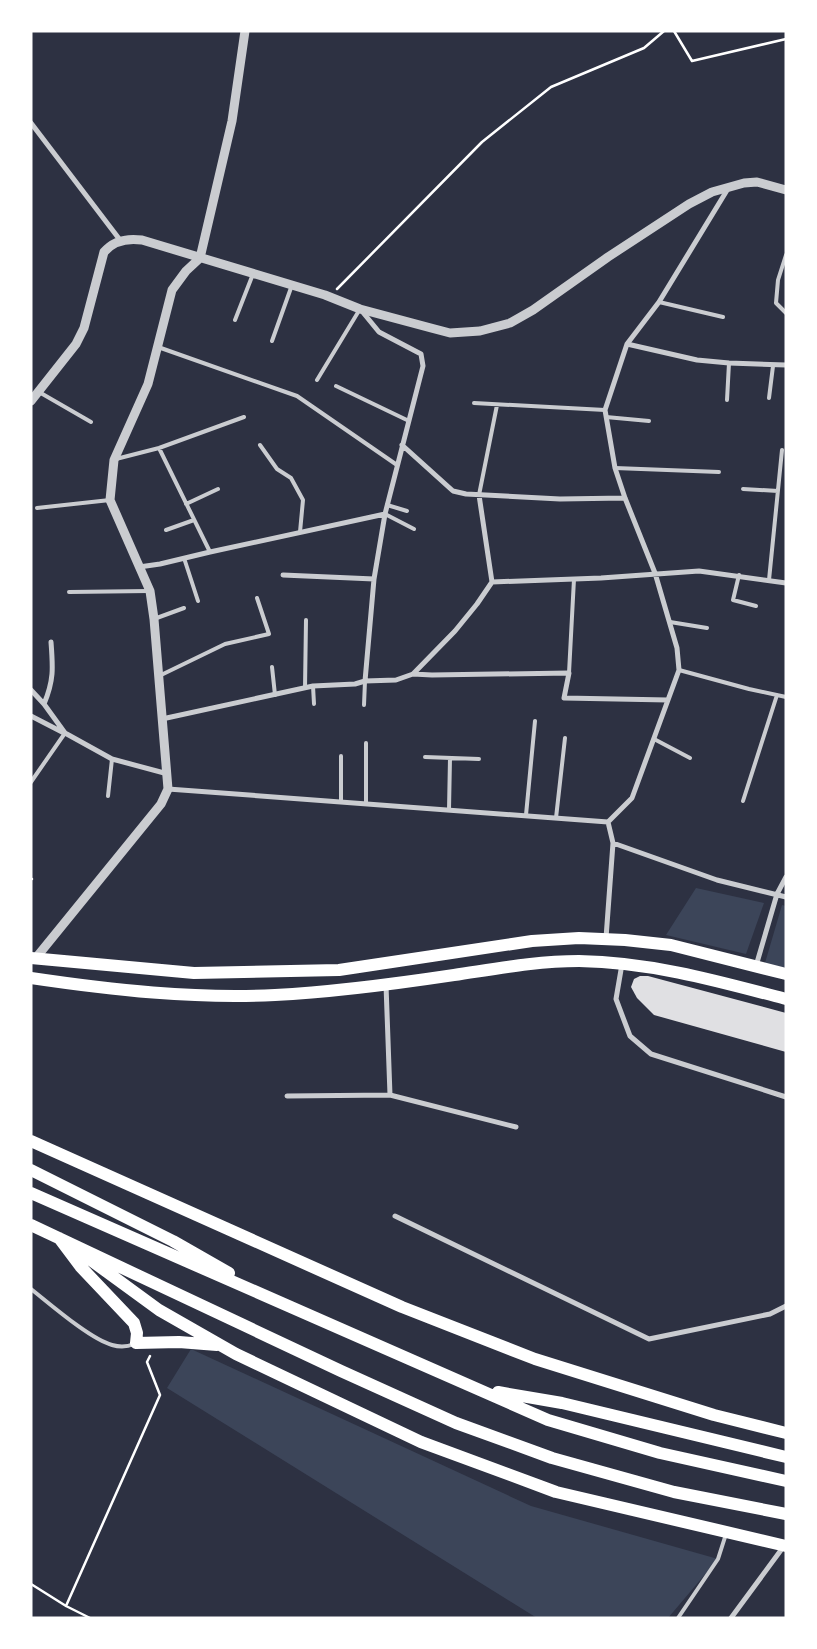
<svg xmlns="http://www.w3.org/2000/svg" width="817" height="1649" font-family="'Public Sans',sans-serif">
<rect width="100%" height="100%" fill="#2d3142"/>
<path fill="#3c4559" d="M696 888 764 903 746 954 666 935Z
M782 905 786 906V968L765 963Z
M191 1349 531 1506 718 1559 668 1618H537L167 1388Z"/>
<path fill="#e0e0e3" d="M640 976H648L786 1013V1052L654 1015 637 998 631 987 634 979Z"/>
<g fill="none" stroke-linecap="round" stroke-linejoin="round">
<path stroke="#fff" stroke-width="2.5" d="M674 31 692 61 786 39
M337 289 482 142 551 87 644 48 664 31
M31 879H32
M31 1584 66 1606 160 1395 147 1362 150 1356
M66 1606 90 1618"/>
<path stroke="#caccd0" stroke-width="4" d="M786 255 778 280 776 303 786 313
M659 302 723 317
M235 320 253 274
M272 341 292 285
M158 347 297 396 397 465
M317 380 360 309
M336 386 409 421
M39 392 91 422
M769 398 773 366
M727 400 729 363
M474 403 605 410
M606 417 649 421
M260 445 277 469 291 478 303 500 300 532
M159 448 210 552
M116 459 159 448 244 417
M615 468 719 472
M743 489 778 491
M479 495 497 405
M186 504 218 489
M387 505 407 511
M37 508 110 500
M385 514 414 529
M166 530 194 520
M184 558 198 601
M739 575 733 600 756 606
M769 580 782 450
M69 592 149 591
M154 619 184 608
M670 622 707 628
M272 667 275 695
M679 670 749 689 786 697
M569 673 574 579
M159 676 225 644 269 634 257 598
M313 686 314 704
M305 688 306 620
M364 705 365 681
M654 739 690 758
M366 743V804
M341 756V802
M425 757 479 759
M31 782 65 733
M108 796 112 759
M743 801 777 695
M449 810 450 758
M526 815 535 721
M556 818 565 738
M31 1289C50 1304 90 1339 112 1345 119 1347 127 1347 134 1344
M678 1618 718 1559 726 1534"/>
<path stroke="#caccd0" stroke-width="5" d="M31 123 120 240
M361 310 379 332 421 354 423 366 385 514 374 579 365 681
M627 344 697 360 729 363 786 365
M402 445 453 491 466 494 560 499 625 498
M139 567 160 564 210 552 385 514
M283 575 374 579
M492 582 601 578 699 571 786 583
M413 674 432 675 569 673 564 698 668 700
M31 690 44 704 65 733 112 759 168 774
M44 704C54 680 53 668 51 642
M31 716 64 733
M162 719 313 686 355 684 365 681 396 680 413 674 455 631 477 604 492 582 479 495
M168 789 608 822
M613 843 717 880 786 897
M606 938 613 843 608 822 632 798 679 670 677 648 655 573 625 498 615 468 605 410 627 344 659 302 729 187
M622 964 616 999 630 1036 651 1054 786 1097
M756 966 777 894 786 877
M386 985 390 1095
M287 1096 390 1095 516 1127
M395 1216 649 1339 770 1314 786 1306
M731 1618 784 1546"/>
<path stroke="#caccd0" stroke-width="9" d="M31 401 76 344 84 328 104 252C114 240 127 238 142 240L325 295 360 309 431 328 450 333 480 331 510 323 533 310 608 257 689 204 712 192 744 183 757 182 786 190
M35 959 161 804 168 789 154 619 150 591 110 500 114 460 148 384 172 290 186 271 200 258 232 121 245 31"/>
<path stroke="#fff" stroke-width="12" d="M31 958 194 973 339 970 532 941 579 938 625 940 671 945 786 974
M31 978C112 990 194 999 275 995 336 992 394 984 454 975 495 969 537 961 579 961 650 962 718 981 786 999
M31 1141 402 1307 535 1359 714 1415 786 1433
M31 1170 173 1241 229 1273
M31 1193 548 1420 660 1453 786 1481
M31 1225 341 1371 456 1423 552 1458 674 1492 786 1514
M59 1238 80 1266 134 1323 137 1333 136 1343 179 1342 217 1345
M81 1253 159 1310 236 1354 421 1442 556 1492 786 1546
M498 1392 562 1403 786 1457"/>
</g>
<rect width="817" height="1649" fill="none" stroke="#ffffff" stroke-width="65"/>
</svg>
